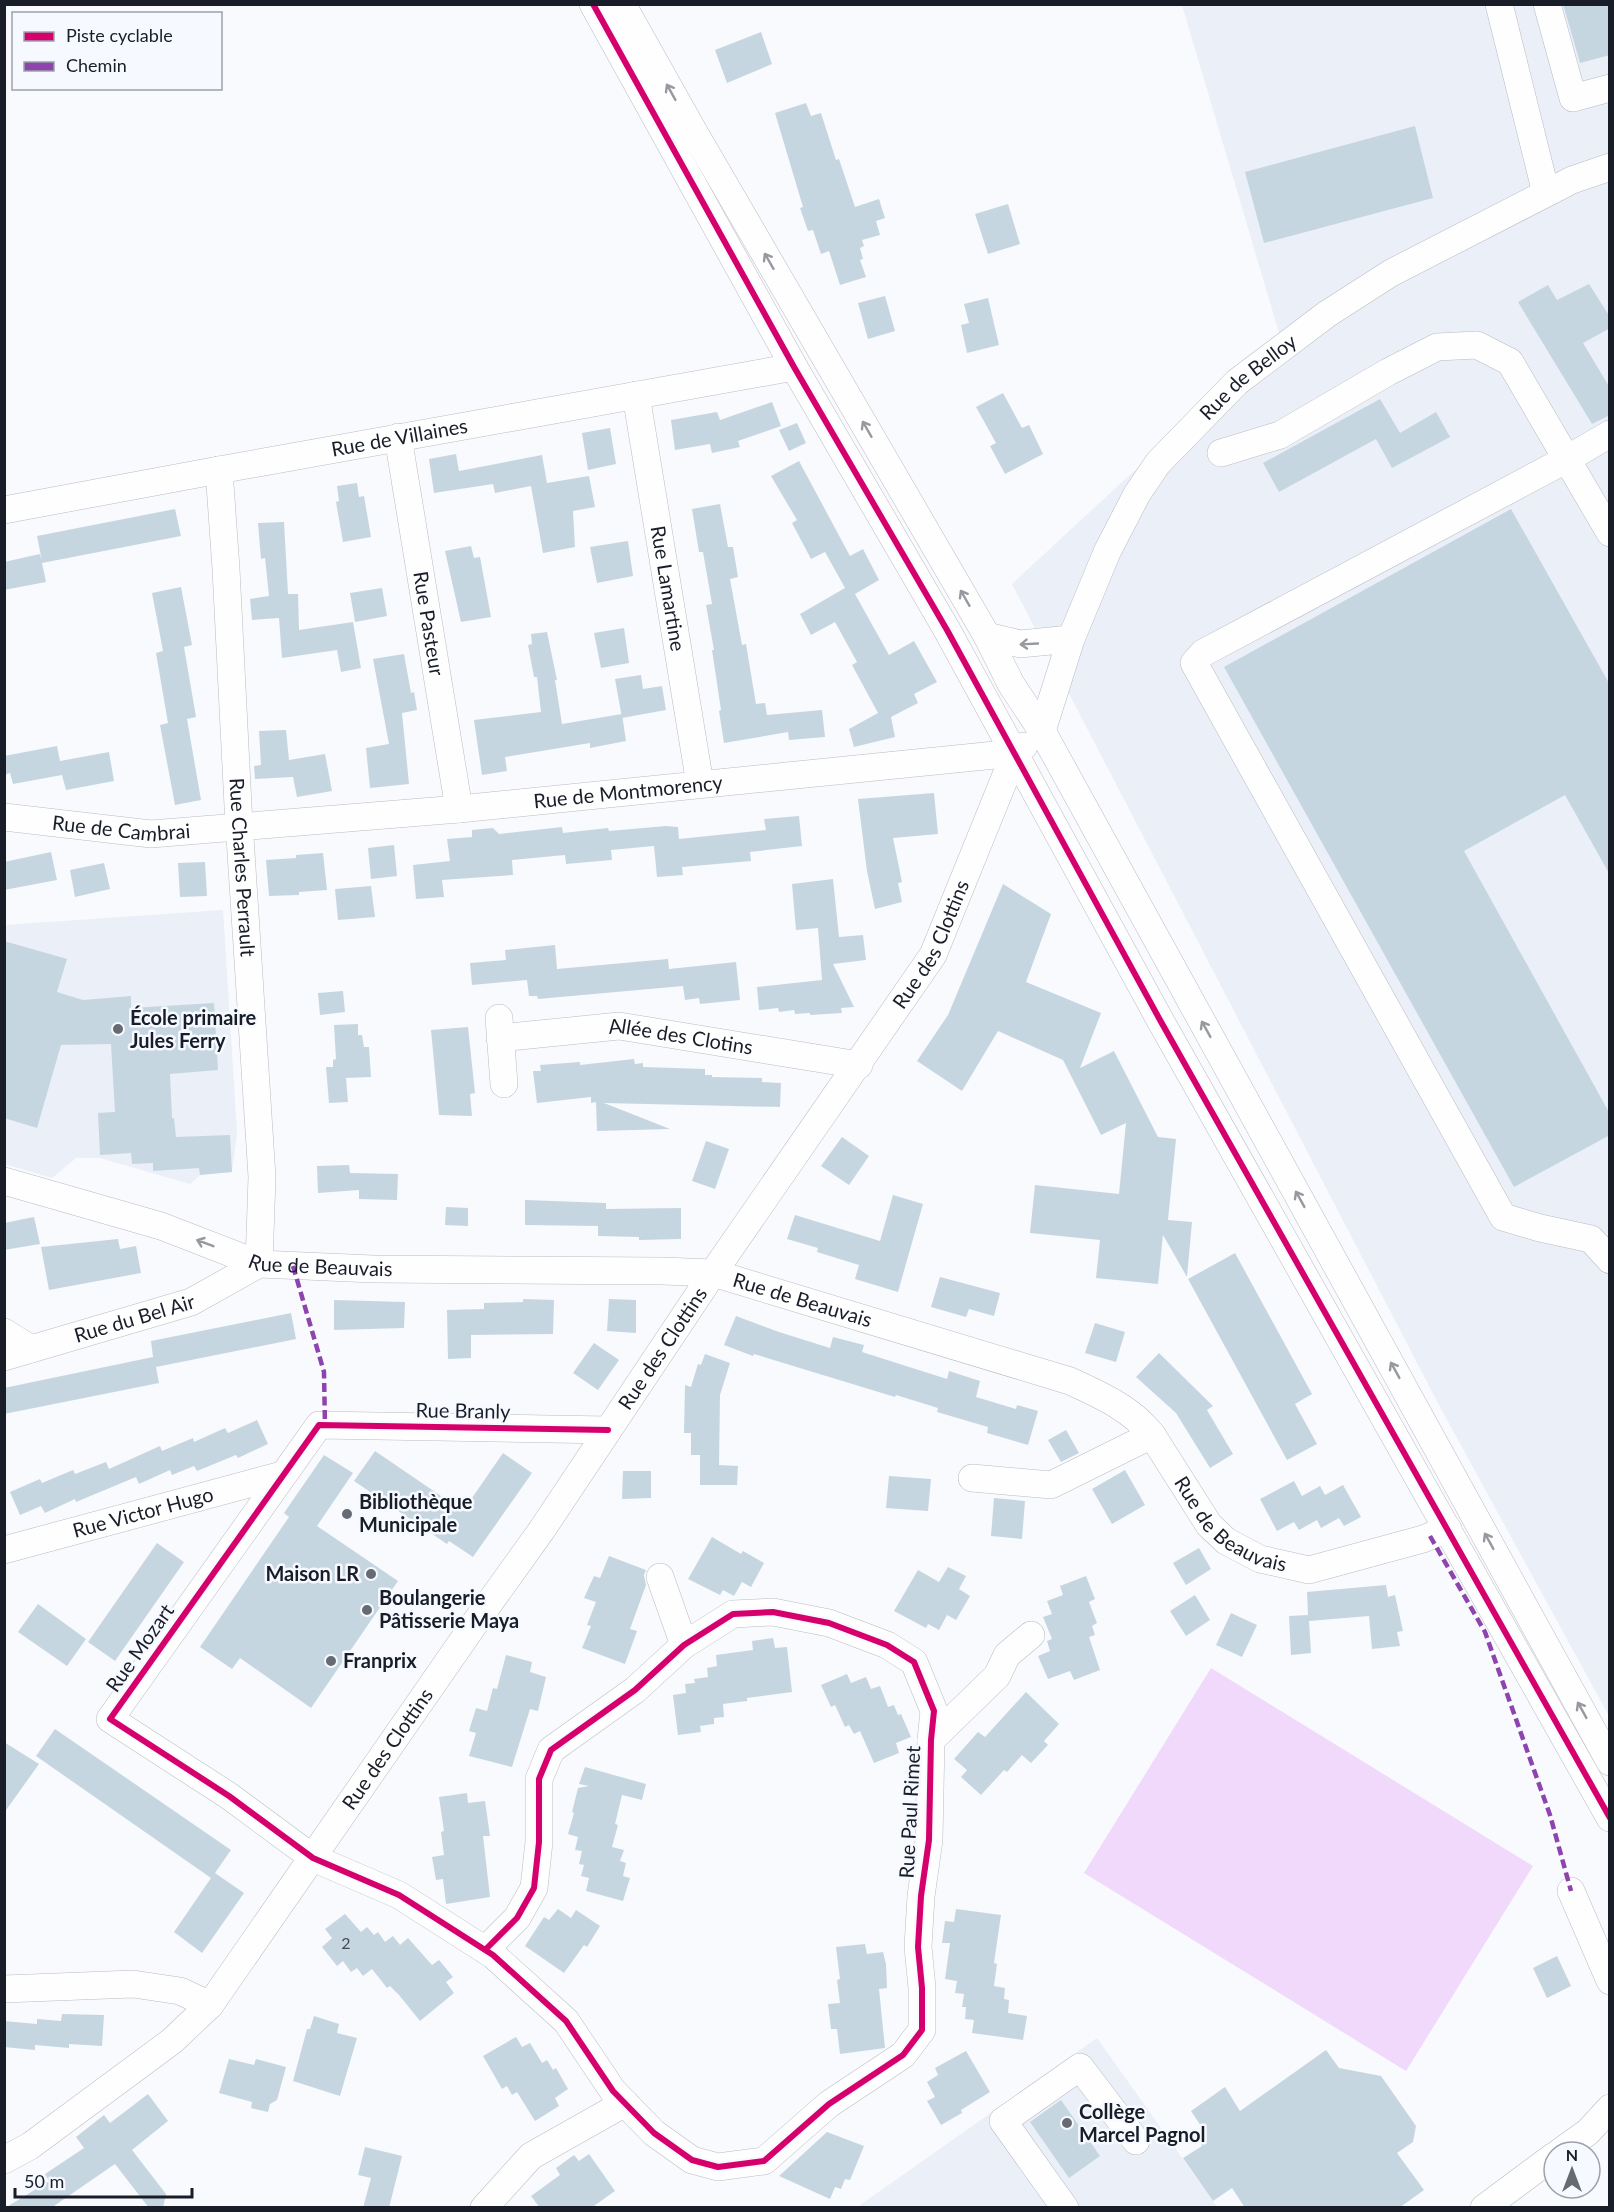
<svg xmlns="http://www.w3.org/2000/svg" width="1614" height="2212" font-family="Lato,sans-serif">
<rect width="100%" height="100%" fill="#f8fafd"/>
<path fill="#eaeff8" d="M1182 5H1609V1716L1439 1405 1012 584 1280 336Z
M223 910 237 1133 232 1172 200 1175 190 1184 100 1158H76L52 1178 5 1164V925Z
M1097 2038 1217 2207 856 2208Z"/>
<path fill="#f0d9fb" d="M1211 1668 1533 1866 1406 2071 1084 1873Z"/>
<path fill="#c6d6e1" d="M1563 4H1610V55L1580 63Z
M761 32 772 64 727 83 715 50Z
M806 103 811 116 821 113 836 160 839 159 855 207 879 199 885 218 876 221 880 235 862 240 864 246 860 248 863 259 860 260 866 277 840 285 829 251 821 254 813 230 808 231 800 208 803 207 775 113Z
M1415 126 1433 198 1264 243 1245 172Z
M1008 204 1020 244 988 254 975 214Z
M1589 284 1610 317V328L1583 343 1610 388V415L1592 424 1518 302 1548 285 1557 300Z
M885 296 895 331 868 339 858 303Z
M988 298 999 345 967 353 961 325 969 323 964 304Z
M1003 393 1022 428 1029 425 1043 454 1005 474 990 446 996 443 976 407Z
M1380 399 1400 433 1436 412 1450 437 1392 468 1376 439 1279 492 1263 463Z
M772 402 781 426 738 441 740 447 712 453 710 444 675 450 671 420 717 412 720 420Z
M797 423 806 443 789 451 779 430Z
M610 428 616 464 588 470 582 433Z
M456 454 459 471 542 455 547 483 589 476 595 507 573 511 575 547 543 553 531 486 495 493 493 484 434 493 429 459Z
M799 461 850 556 863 549 879 580 855 594 889 655 914 641 937 682 914 694 918 703 891 717 895 737 854 747 849 729 878 713 852 665 857 662 835 622 811 635 800 614 845 588 825 552 811 559 792 523 797 520 771 476Z
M357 483 359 497 364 496 371 537 343 542 336 502 339 501 337 486Z
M720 504 728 547H733L738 577 730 579 742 645 746 644 756 704 765 703 767 715 822 710 825 737 789 740 788 732 724 743 719 711 721 710 712 650H714L706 605 712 604 703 552H699L692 509Z
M175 509 181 536 42 563 46 582 4 590V562L40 554 42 561 37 536Z
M1511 509 1610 685V875L1565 795 1464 851 1610 1114V1135L1514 1187 1224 667Z
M284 522 288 594H298L299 630 353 622 361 668 341 672 337 650 282 658 279 618 252 620 250 599 269 596 265 558 261 559 258 523Z
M628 541 633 576 597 583 590 547Z
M471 546 474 558 480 557 491 617 461 622 445 551Z
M181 587 192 645 184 647 196 717 187 719 201 800 175 805 160 725 168 723 156 653 163 651 152 593Z
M382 588 387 616 355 622 350 593Z
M624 628 629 663 601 668 594 633Z
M547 632 557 680H555L562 724 622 714 626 741 590 748V743L505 757 507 771 482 775 474 720 541 712 537 677H534L528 645 532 644 531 634Z
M404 654 411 693 414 692 417 710 402 713 409 784 370 788 366 748 389 744 373 659Z
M641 675 643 689 662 686 666 710 622 718 615 679Z
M286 730 289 760 325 754 332 791 297 797 293 777 255 779 254 766 261 765 259 731Z
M57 746 60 761 109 752 114 781 66 790 62 775 13 784 10 773 4 775V756Z
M934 793 938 834 893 838 902 882 898 883 902 902 875 909 867 871 858 799Z
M799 816 802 846 750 852 751 861 682 867 683 875 657 877 654 846 611 850 612 860 566 864 565 855 512 860 513 875 442 880 444 897 416 899 413 865 450 861 447 839 472 837V830L493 828 499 834 562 827 563 833 608 828 609 831 666 826 678 827 679 839 766 830 764 819Z
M394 845 397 876 371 879 368 848Z
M51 852 57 880 4 890V862Z
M323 853 327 890 299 892V895L269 896 266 860 296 858V855Z
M205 862 207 896 180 897 178 863Z
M104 863 110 889 75 897 70 870Z
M833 879 839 937 863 935 866 960 833 964 854 1007 841 1008 842 1013 810 1015V1013L795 1014 794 1010 779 1012 778 1008 759 1010 757 987 822 980 818 928 796 930 792 884Z
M1003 884 1051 914 1026 982 1101 1013 1080 1068 1114 1051 1158 1137 1176 1139 1168 1220 1192 1222 1187 1277 1163 1235 1158 1284 1096 1278 1100 1240 1030 1233 1035 1185 1119 1194 1126 1123 1101 1135 1063 1060 998 1031 962 1091 917 1061 948 1015Z
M371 886 375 917 338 920 335 889Z
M4 941 67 959 57 992 83 1000 131 996V1008L214 1003 218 1070 170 1074 172 1118H174L176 1137 230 1135 232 1172 200 1175 199 1168 153 1171V1163L132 1164 131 1153 100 1155 98 1113 115 1112 111 1044 61 1045 37 1128 4 1118Z
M555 945 557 969 668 959 669 969 736 962 740 1000 700 1004 699 998 685 1000 683 986 538 999 537 996H529L527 980 472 985 470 963 506 960 505 950Z
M343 991 345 1012 320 1015 318 993Z
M358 1024V1035H362L364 1047H369L371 1077 346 1078 348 1102 329 1103 326 1067H333V1060L336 1059 334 1025Z
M468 1027 475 1093 470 1094 472 1116 439 1115 431 1030Z
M634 1059 635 1064 643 1063V1067L705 1069V1075H712V1077L762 1078V1082L781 1083 780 1107 604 1103 670 1129 597 1131 596 1102 591 1103V1097L537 1103 533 1071H541L540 1065 580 1062V1065Z
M842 1137 869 1156 849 1185 821 1166Z
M706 1141 729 1149 715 1189 692 1181Z
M349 1165 350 1173 398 1174 397 1200 359 1199V1190L318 1193 317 1166Z
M893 1195 923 1204 898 1292 855 1279 859 1265 817 1252 818 1248 787 1239 795 1215 880 1241Z
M525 1200 606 1203V1209L681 1208V1239L639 1240V1237L598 1236V1226L525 1225Z
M446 1207 468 1208V1226L445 1225Z
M34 1217 40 1244 4 1250V1223Z
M118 1239 120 1249 136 1246 141 1273 49 1290 41 1247Z
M1235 1253 1312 1394 1295 1404 1317 1444 1287 1460 1188 1279Z
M940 1277 1000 1293 994 1316 969 1309 966 1317 931 1307Z
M523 1299 554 1300 553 1334 471 1335V1358L448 1359 447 1310 484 1309V1303L523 1302Z
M609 1299 636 1300V1333L607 1331Z
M334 1300 405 1302 404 1328 334 1330Z
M291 1313 296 1339 156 1367 159 1383 4 1414V1388L153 1357 151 1341Z
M736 1316 779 1332 830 1348 833 1337 864 1345 862 1352 947 1379 949 1371 980 1381 976 1397 1016 1409 1017 1405 1038 1411 1028 1445 987 1433 988 1427 937 1412 938 1408 896 1395 895 1397 754 1354 753 1356 724 1345Z
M1095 1323 1125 1332 1116 1362 1085 1353Z
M594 1343 619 1360 598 1390 573 1373Z
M1159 1353 1213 1406 1207 1410 1233 1454 1210 1468 1176 1413 1136 1377Z
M705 1354 730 1363 720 1395 719 1465 738 1466 737 1485H700V1455H691V1433H684L685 1385 691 1387 698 1364 701 1365Z
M257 1420 268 1444 238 1458 236 1455 197 1471 194 1466 172 1475 170 1470 139 1484 136 1477 76 1502 75 1499 45 1513 41 1506 20 1515 10 1492 40 1479 42 1483 73 1470 75 1474 106 1462 109 1469 160 1446 162 1451 193 1438 194 1442 225 1428 228 1433Z
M1066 1430 1079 1453 1061 1462 1048 1440Z
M375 1451 463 1511 503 1453 532 1473 473 1557 449 1541 447 1544 354 1481Z
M324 1455 353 1473 317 1526 398 1581 311 1708 240 1658 232 1669 200 1647 289 1517 284 1513Z
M1125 1470 1145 1505 1112 1524 1092 1489Z
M623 1471H651V1498L622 1499Z
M889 1476 931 1479 928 1511 886 1508Z
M1294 1481 1302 1496 1320 1486 1325 1495 1343 1485 1361 1517 1344 1526 1339 1518 1321 1528 1317 1520 1299 1530 1294 1522 1277 1531 1260 1499Z
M994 1498 1025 1501 1022 1539 991 1536Z
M712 1537 741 1554 743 1551 764 1563 751 1587 742 1582 734 1596 723 1590 720 1595 688 1579Z
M157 1543 184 1562 115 1661 88 1642Z
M1199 1548 1211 1569 1186 1585 1173 1563Z
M609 1556 646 1570 644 1575 646 1585 630 1629 637 1631 625 1664 582 1648 591 1626 587 1625 596 1602 584 1598 594 1576 600 1578Z
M948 1567 966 1576 959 1589 970 1596 956 1620 947 1615 939 1630 928 1624 926 1628 894 1611 918 1570 939 1582Z
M1086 1576 1095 1599 1089 1602 1097 1623 1092 1626 1095 1635 1089 1637 1100 1670 1074 1680 1070 1671 1048 1679 1038 1656 1050 1651 1047 1641 1052 1639 1043 1617 1052 1614 1047 1601 1063 1595 1060 1586Z
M1386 1585 1388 1597 1395 1595 1403 1631 1397 1632 1400 1646 1372 1649 1369 1616 1309 1621 1311 1653 1291 1655 1289 1616 1308 1615 1307 1592Z
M1195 1595 1210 1620 1186 1636 1170 1611Z
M38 1604 86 1639 67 1666 18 1632Z
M1231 1613 1257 1625 1242 1657 1216 1645Z
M773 1638 775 1648 787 1647 792 1692 747 1698V1701L723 1704 724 1717 714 1718V1724L700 1726 701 1732 678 1735 673 1695 686 1693 685 1684 695 1683 694 1679 708 1677 707 1668 717 1666 716 1655 753 1650 752 1641Z
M506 1655 532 1662 530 1672 546 1677 538 1711 530 1709 512 1767 469 1756 476 1733 469 1731 476 1708 487 1711 493 1688 497 1689Z
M847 1674 851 1683 866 1677 871 1689 880 1686 888 1707 894 1705 898 1715 901 1714 911 1737 896 1743 899 1753 874 1763 860 1731 854 1734 849 1725 845 1727 835 1705 831 1707 821 1685Z
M1026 1692 1059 1724 1044 1741 1048 1745 1031 1763 1022 1755 1007 1772 1004 1770 981 1795 961 1777 967 1770 954 1759 978 1732 985 1737Z
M55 1729 231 1850 215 1873 244 1893 202 1953 174 1932 211 1878 36 1756Z
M4 1742 39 1764 4 1813Z
M585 1767 646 1784 642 1800 622 1795 615 1824 618 1825 612 1847 624 1850 620 1861 626 1863 623 1876 630 1878 623 1901 586 1891 589 1878 581 1876 584 1865 579 1864 582 1851 575 1850 578 1837 568 1834 574 1813 572 1812 578 1788 589 1786 579 1784Z
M467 1793 468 1803 485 1801 490 1836H483L490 1897 446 1904 443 1879 436 1880 432 1857 444 1855 441 1832 444 1831 439 1797Z
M558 1909 571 1918 576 1910 600 1926 587 1947 584 1945 564 1973 525 1946 544 1917 549 1920Z
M956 1909 1001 1915 994 1963 997 1964 994 1986 1005 1988 1004 1999 1009 2000 1008 2013 1027 2016 1023 2040 972 2033 974 2020 965 2019 966 2007H962L964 1994 955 1993 957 1981 945 1979 950 1943H942L945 1921 954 1922Z
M345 1914 361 1932 367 1927 374 1935 378 1932 385 1942 393 1936 400 1945 408 1938 432 1965 439 1960 449 1972 453 1977 446 1982 454 1993 420 2021 399 1995 390 1986 387 1988 372 1969 363 1976 357 1968 351 1972 343 1961 337 1966 322 1947 332 1938 325 1929Z
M865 1944 867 1954 883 1952 886 1964 887 1988 879 1989 885 2048 840 2054 837 2029H831L828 2004 840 2003 837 1980 840 1979 836 1947Z
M1557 1956 1571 1986 1547 1998 1533 1968Z
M62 2014 104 2015 102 2046 69 2044V2048L35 2045V2050L4 2047V2021L37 2024V2019L61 2021Z
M314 2016 339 2024 337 2033 357 2038 340 2096 293 2081 307 2029H310Z
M516 2037 522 2047 530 2043 542 2063 547 2060 553 2070 556 2068 568 2089 555 2098 559 2106 535 2121 517 2092 512 2095 507 2086 502 2089 483 2056Z
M1326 2050 1339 2068 1381 2076 1393 2093 1416 2126 1413 2142 1397 2153 1424 2190 1399 2208H1245L1232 2188 1213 2201 1183 2158 1202 2146 1198 2140 1207 2135 1191 2111 1225 2087 1240 2111Z
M966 2051 990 2092 961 2110 962 2113 941 2125 927 2101 935 2097 927 2082 938 2075 935 2068Z
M229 2059 254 2065 256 2059 286 2067 277 2100 270 2104 268 2112 251 2108 252 2102 219 2093Z
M148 2094 168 2121 132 2150 166 2194 163 2208H149L115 2164 51 2208H5L49 2181 45 2174 84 2148 76 2137 104 2115 110 2123Z
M1061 2100 1100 2156 1069 2178 1030 2122Z
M827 2132 864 2146 850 2180 845 2179 841 2189 835 2187 830 2199 779 2176Z
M365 2147 402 2156 389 2208H363L371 2178 358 2175Z
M589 2154 615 2191 591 2208H540L531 2196 560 2175 556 2168 574 2155 579 2161Z"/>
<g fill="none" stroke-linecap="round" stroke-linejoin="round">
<defs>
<g id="minor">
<path d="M593 4 794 367 947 630 1160 1020 1610 1818"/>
<path d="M622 4 694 132 987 636 1011 684 1042 731 1610 1762"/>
<path d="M1499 4 1546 193"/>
<path d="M1547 4 1573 98 1610 88"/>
<path id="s1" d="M636 395 700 784"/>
<path d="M1610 434 1567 459 1203 653 1194 663 1503 1217 1540 1228 1591 1239 1610 1260"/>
<path id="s2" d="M398 437 459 809"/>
<path d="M1221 453 1280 435 1388 372 1437 347 1477 345 1510 362 1610 533"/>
<path id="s3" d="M219 470 226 569 238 806 262 1177 259 1264"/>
<path id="s4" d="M4 510 219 470 794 367"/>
<path d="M987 636 1020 644 1071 639"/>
<path id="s5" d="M1042 731 1071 639 1107 552 1137 494 1158 463 1237 382 1327 314 1391 273 1572 180 1610 167"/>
<path id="s6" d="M4 817 151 834 459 809 1015 753"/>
<path d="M499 1018 504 1084"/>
<path id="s7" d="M500 1038 619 1026 859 1065"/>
<path id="s8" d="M4 1181 161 1226 259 1264 373 1269 663 1271 713 1273 1070 1381C1100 1395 1131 1408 1152 1435L1209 1525 1226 1541 1260 1559 1309 1570 1423 1539 1448 1529"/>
<path d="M4 1332 31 1349"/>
<path id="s9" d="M4 1357 191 1302 259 1264"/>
<path d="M972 1478 1051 1485 1152 1435"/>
<path id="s10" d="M4 1550 282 1475"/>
<path d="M660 1577 684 1645"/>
<path d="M931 1740 997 1676 1007 1655 1031 1635"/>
<path d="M1571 1891 1610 1981"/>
<path d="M485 1950 517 1918 534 1888 539 1842V1779L551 1750 635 1690 684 1645 733 1614 773 1612 829 1623 887 1645 914 1662 934 1711 931 1740 929 1840 921 1896 918 1947 922 1988V2030L903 2055 829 2104 764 2161 718 2167 692 2160 654 2133 613 2091 566 2021 493 1955 399 1895 313 1858 229 1796 110 1719 319 1425 608 1430"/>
<path d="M4 1989 133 1984 180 1991 210 2005"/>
<path d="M1560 2152 1588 2132 1610 2108"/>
<path id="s11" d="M4 2160 30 2146 172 2041 210 2005 475 1623 541 1531 713 1273 933 955 1015 753 1024 746"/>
<path d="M484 2208 531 2156 625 2103"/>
<path d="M1065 2208 1003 2121 1080 2067 1136 2141"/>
<path d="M1484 2208 1554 2156"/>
</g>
</defs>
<use href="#minor" stroke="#b9bcc3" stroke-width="28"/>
<use href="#minor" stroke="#fefeff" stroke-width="27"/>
<path stroke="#8e44ad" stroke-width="4.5" stroke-dasharray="9 4.5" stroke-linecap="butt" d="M293 1266 324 1372 325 1426
M1430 1536 1485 1632 1550 1815 1571 1891"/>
<defs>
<path id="cycleway" d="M593 4 794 367 947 630 1160 1020 1610 1818
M485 1950 517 1918 534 1888 539 1842V1779L551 1750 635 1690 684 1645 733 1614 773 1612 829 1623 887 1645 914 1662 934 1711 931 1740 929 1840 921 1896 918 1947 922 1988V2030L903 2055 829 2104 764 2161 718 2167 692 2160 654 2133 613 2091 566 2021 493 1955 399 1895 313 1858 229 1796 110 1719 319 1425 608 1430"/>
</defs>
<use href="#cycleway" stroke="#f6f9ff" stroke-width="10"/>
<use href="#cycleway" stroke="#d6006c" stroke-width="6"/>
</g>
<defs><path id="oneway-shaft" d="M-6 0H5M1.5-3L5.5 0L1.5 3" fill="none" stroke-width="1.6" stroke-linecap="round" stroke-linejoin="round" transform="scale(1.5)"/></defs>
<g stroke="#96999e">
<use href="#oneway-shaft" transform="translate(671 92) rotate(-119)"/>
<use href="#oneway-shaft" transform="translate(769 261) rotate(-120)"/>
<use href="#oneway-shaft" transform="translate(867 429) rotate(-120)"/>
<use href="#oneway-shaft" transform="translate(965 598) rotate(-120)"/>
<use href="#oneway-shaft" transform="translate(1029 644) rotate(177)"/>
<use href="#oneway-shaft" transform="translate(1206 1029) rotate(-119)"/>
<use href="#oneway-shaft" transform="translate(1300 1199) rotate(-119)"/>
<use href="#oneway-shaft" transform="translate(205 1243) rotate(-159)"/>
<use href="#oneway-shaft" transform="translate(1395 1370) rotate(-119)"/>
<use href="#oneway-shaft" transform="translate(1489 1541) rotate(-119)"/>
<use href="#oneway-shaft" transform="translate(1582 1710) rotate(-119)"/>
</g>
<g fill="#666a73" stroke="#f6f9ff" stroke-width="2">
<circle cx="118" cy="1029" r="6"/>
<circle cx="347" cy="1514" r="6"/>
<circle cx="371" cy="1574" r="6"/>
<circle cx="367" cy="1610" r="6"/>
<circle cx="331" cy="1661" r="6"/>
<circle cx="1067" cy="2123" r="6"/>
</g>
<g text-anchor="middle" stroke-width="5" stroke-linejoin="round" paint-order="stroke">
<g font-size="16" fill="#444b56">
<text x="346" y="1949">2</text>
</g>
<g font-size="20" fill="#181d28" stroke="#f6f9ff">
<text dy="7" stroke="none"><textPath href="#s5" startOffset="418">Rue de Belloy</textPath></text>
<text dy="7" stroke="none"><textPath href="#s4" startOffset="402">Rue de Villaines</textPath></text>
<text dy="7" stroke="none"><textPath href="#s1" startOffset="196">Rue Lamartine</textPath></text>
<text dy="7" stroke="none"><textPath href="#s2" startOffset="189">Rue Pasteur</textPath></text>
<text dy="7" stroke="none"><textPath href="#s6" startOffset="627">Rue de Montmorency</textPath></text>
<text dy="7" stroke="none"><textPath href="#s6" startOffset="118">Rue de Cambrai</textPath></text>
<text dy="7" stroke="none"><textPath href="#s3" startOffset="398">Rue Charles Perrault</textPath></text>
<text dy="7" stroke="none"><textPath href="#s11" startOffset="1542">Rue des Clottins</textPath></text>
<text dy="7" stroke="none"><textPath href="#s7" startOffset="182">Allée des Clotins</textPath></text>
<text dy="7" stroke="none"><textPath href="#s8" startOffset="330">Rue de Beauvais</textPath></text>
<text dy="7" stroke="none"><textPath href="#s8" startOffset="816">Rue de Beauvais</textPath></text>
<text dy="7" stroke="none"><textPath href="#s9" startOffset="136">Rue du Bel Air</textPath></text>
<text dy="7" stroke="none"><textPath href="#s11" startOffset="1056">Rue des Clottins</textPath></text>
<text transform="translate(463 1411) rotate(1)" y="7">Rue Branly</text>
<text dy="7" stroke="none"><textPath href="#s10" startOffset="144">Rue Victor Hugo</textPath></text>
<text dy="7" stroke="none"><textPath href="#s8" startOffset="1318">Rue de Beauvais</textPath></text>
<text transform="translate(140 1648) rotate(-55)" y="7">Rue Mozart</text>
<text dy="7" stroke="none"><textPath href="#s11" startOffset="570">Rue des Clottins</textPath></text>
<text transform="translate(910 1812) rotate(-87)" y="7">Rue Paul Rimet</text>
</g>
<g font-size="20" font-weight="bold" fill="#181d28" stroke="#f6f9ff" text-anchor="start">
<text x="130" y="1025">École primaire<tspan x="130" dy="23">Jules Ferry</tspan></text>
<text x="359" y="1509">Bibliothèque<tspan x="359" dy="23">Municipale</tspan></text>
<text x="359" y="1581" text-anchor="end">Maison LR</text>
<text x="379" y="1605">Boulangerie<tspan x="379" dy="23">Pâtisserie Maya</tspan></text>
<text x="343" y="1668">Franprix</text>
<text x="1079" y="2119">Collège<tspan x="1079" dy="23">Marcel Pagnol</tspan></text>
</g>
</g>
<rect width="1614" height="2212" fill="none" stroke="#181d28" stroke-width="12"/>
<rect x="12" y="12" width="210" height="78" fill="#f6f9ff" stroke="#9da1a9" stroke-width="1.5"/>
<rect x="24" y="32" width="30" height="9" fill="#d6006c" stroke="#9da1a9" stroke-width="1.5"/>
<text x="66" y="42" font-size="18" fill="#181d28">Piste cyclable</text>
<rect x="24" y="62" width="30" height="9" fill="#8e44ad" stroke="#9da1a9" stroke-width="1.5"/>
<text x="66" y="72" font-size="18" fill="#181d28">Chemin</text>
<g transform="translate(1572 2170)"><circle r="28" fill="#f6f9ff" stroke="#9da1a9" stroke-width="1.5"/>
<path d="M0-4.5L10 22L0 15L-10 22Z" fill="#666a73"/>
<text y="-9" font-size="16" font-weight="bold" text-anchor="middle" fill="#181d28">N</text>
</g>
<path d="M15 2188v9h177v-9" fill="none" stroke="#181d28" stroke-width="3"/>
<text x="24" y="2188" font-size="18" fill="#181d28" stroke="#f6f9ff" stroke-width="4.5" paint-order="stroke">50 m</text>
</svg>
